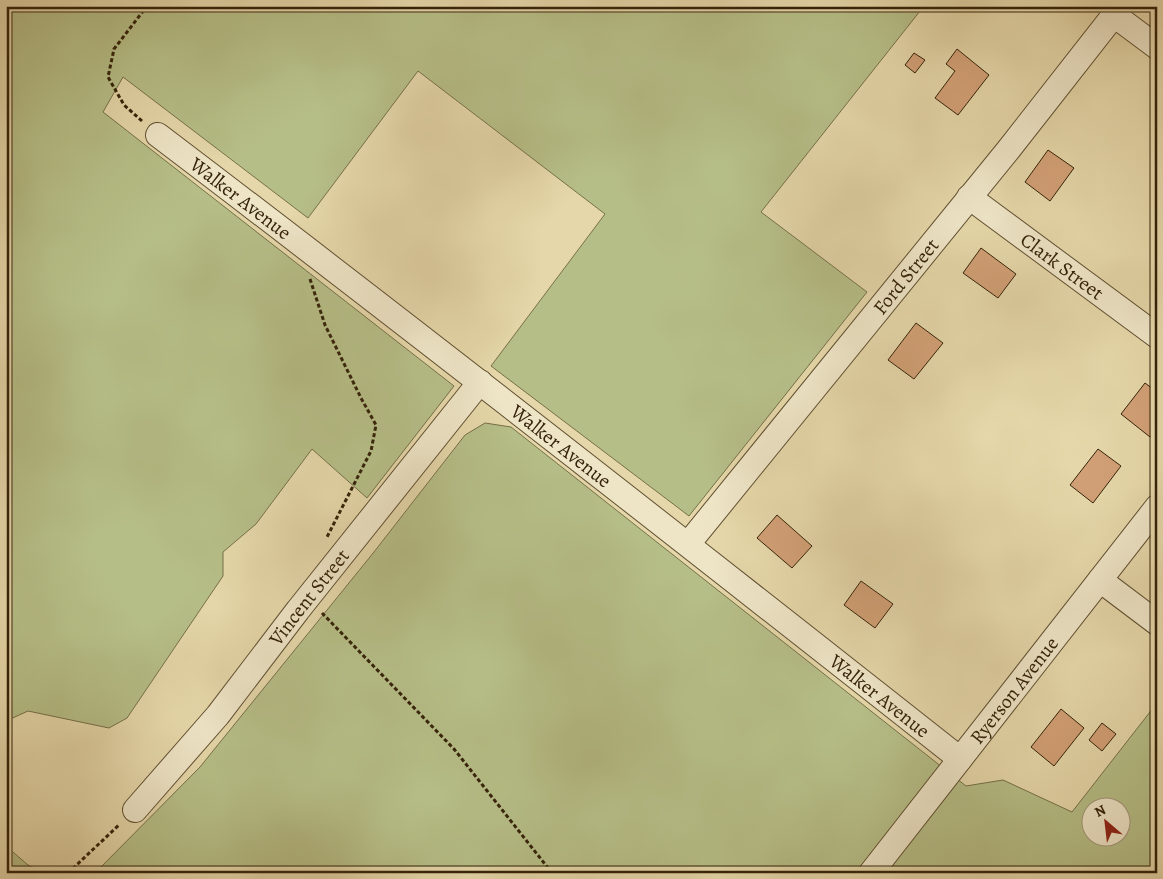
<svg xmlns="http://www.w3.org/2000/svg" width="1163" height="879" font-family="Alegreya,serif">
<rect width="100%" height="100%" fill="#e5d7a9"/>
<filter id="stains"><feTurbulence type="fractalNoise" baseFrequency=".004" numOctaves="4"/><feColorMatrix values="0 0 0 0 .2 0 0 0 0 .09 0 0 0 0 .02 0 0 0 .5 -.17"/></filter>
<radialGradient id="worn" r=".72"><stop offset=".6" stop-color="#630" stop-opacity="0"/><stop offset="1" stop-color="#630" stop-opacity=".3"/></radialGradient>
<path fill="#b6be87" stroke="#767048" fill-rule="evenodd" d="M6 6H924L761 212 867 292 689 516 491 366 605 214 418 71 308 218 123 77 103 112 454 386 367 498 312 449 256 524 223 552V576L127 718 109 728 28 711 6 721Z
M485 423 511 427 966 786 1003 780 1072 812 1157 703V873H95L200 767 374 552 465 435ZM1090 806H1120V836H1090Z
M6 846 28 865 43 873H6Z"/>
<path fill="#d2a076" stroke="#35230a" d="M957 49 989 75 958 115 935 98 955 71 946 64Z
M914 53 925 60 915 73 905 65Z
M1048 150 1074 168 1050 201 1025 182Z
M981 248 1016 274 998 298 963 273Z
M916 323 943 343 914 379 888 360Z
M1145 383 1157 392V429L1150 437 1121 414Z
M1098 449 1121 466 1093 503 1070 485Z
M777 515 812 546 792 568 757 538Z
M861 581 893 604 875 628 844 605Z
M1061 709 1084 728 1054 766 1031 747Z
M1102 723 1116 734 1102 751 1089 740Z"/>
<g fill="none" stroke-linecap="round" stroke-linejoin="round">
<defs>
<g id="minor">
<path d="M1114 15 1157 47"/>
<path id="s1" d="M158 135C428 340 694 549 960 759"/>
<path id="s2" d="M969 197 1157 336"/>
<path id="s3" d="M688 544 1009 149 1121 6"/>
<path d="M1100 580 1157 623"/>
<path id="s4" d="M135 810 218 715 298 610 480 382"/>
<path id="s5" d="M871 873 1157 507"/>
</g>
</defs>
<use href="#minor" stroke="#615032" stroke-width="26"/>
<path stroke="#35230a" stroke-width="3" stroke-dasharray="4 2.5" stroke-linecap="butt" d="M142 121 124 105 108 77 114 49 147 6
M310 279 325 325 361 398 376 425 371 451 327 537
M322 613 454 749 552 873
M68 873 120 824"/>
<use href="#minor" stroke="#eee5c7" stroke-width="24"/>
</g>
<g text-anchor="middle" stroke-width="5" stroke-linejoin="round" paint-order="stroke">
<g font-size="20" fill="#35230a" stroke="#eee5c7">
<text dy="7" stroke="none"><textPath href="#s1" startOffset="104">Walker Avenue</textPath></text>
<text dy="7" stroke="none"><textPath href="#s2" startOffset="116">Clark Street</textPath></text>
<text dy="7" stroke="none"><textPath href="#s3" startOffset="345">Ford Street</textPath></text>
<text dy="7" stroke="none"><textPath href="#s1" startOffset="509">Walker Avenue</textPath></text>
<text dy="7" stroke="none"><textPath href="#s4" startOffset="275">Vincent Street</textPath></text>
<text dy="7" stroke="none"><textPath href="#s5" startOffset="232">Ryerson Avenue</textPath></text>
<text dy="7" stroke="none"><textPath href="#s1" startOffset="914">Walker Avenue</textPath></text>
</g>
</g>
<rect width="1163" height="879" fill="none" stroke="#e5d7a9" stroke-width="25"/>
<rect x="8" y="8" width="1148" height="864" fill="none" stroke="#35230a" stroke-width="2.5"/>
<rect x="12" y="12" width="1138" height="854" fill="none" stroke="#35230a"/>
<g transform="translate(1106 822) rotate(332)"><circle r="24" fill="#eee5c7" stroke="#a4977b"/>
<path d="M0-4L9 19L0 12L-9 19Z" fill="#8f2418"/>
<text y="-8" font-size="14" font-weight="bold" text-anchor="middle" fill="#35230a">N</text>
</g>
<rect width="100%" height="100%" filter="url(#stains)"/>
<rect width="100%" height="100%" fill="url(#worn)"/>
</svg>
